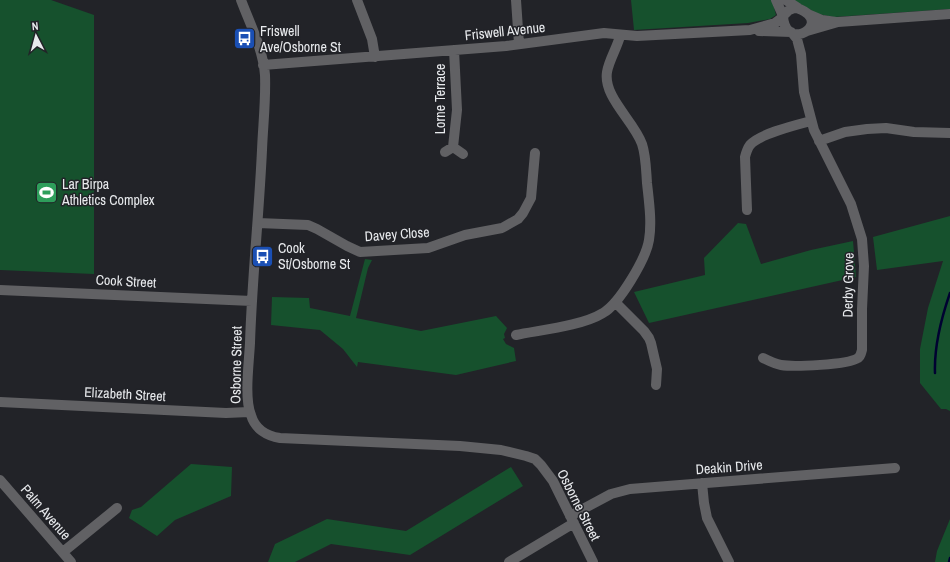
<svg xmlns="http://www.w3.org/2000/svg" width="950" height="562" font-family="'Archivo Narrow',sans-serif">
<rect width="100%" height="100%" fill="#222328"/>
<path fill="#16512d" d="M0 0H51L94 15V274L0 270Z
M631 0H772L776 15 770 19 748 23 634 30Z
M793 0H950V9L834 17 818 14Z
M950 216V411L946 409H941L920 383V349L928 308 943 261 877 270 873 237Z
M738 223 746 224 761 264 811 250 853 241 856 277 649 323 634 292 705 275 704 258Z
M365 259 372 260 368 268 356 318 421 331 496 316 507 328 504 334 505 338 503 339 506 344 514 348 516 361 456 375 358 362 357 367 343 349 320 330 271 325 272 297 309 298 310 308 350 316Z
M191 464 232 467 231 496 175 520 157 536 129 518 132 510 141 507Z
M511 467 523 486 410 555 331 544 295 562H268L275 544 327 519 406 531Z
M950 519V562H935L937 551Z"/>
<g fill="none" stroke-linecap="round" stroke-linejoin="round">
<path stroke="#000131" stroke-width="2.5" d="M935 373C934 346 941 319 950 293
M949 562 950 558"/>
<path stroke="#616164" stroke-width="10" d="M241 0C250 24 263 49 265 75 266 100 263 125 262 150 259 215 252 279 250 343 249 363 244 398 251 415 255 429 267 436 280 438L460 446 501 450 526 456 535 459 541 465 553 481 593 562
M357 0 372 39 375 57
M516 0 519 44
M776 0 783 16
M786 0 798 8
M794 8C799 8 803 10 808 14 824 29 785 50 783 16L789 10Z
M808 14 822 20 836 22
M759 31 791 32
M807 31 838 22 950 14
M263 65 506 46 604 33 637 36 750 30 775 23 783 17
M819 141 845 132 867 129 886 128 914 132 950 133
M453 147 457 110 454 50
M445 152 453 147 463 154
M747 210 745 157C746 153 747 149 750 145 759 134 796 125 811 121
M258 223 308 225 317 229 347 246 360 252 428 248 465 235 502 228 518 219 523 213 531 198 535 153
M0 290 252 301
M616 303 644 331 649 338 651 343 657 369 656 385
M516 335C540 330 582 326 603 313 619 304 646 259 649 240 652 222 649 202 647 183 646 170 646 156 642 144 634 121 603 97 607 72 609 60 617 48 620 36
M763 358C769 361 775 364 781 365 793 367 848 365 858 358 861 356 861 353 862 350V309L864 266 862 239 851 204 814 130 804 92 801 54 797 39 793 34
M0 402 226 413 249 412
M0 480 71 562
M702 483 704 503 707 518 729 562
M570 516 611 494 630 489 895 468
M63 552 117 508
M509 562 574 523"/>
</g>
<defs>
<symbol id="bus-square" viewBox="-11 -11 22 22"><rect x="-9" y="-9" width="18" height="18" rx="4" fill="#1a4fb4" stroke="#222328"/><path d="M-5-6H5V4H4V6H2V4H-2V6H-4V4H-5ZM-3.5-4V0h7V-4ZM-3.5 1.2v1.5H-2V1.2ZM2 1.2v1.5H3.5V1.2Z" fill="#fff"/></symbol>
<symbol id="stadium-square" viewBox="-11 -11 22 22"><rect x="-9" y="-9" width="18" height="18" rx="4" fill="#2e9e5b" stroke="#222328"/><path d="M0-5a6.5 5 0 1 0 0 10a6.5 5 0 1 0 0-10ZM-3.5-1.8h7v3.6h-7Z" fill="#fff"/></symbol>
</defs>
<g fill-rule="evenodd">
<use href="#bus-square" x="232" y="26" width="25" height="25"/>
<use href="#stadium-square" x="34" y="180" width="25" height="25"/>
<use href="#bus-square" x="250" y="244" width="25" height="25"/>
</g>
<g text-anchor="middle" stroke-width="3" stroke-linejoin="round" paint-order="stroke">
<g font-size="14" fill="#e8eaed" stroke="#222328" text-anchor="start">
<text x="260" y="36">Friswell<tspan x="260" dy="16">Ave/Osborne St</tspan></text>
<text x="62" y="189">Lar Birpa<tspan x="62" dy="16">Athletics Complex</tspan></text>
<text x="278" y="253">Cook<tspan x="278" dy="16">St/Osborne St</tspan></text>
</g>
<g font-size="14" fill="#e8eaed" stroke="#222328">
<text transform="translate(505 31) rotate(-6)" y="5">Friswell Avenue</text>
<text transform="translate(440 99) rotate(-90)" y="5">Lorne Terrace</text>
<text transform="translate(397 234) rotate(-4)" y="5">Davey Close</text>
<text transform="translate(126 281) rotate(3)" y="5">Cook Street</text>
<text transform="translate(848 285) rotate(-89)" y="5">Derby Grove</text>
<text transform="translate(236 365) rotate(-89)" y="5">Osborne Street</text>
<text transform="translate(125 394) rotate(3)" y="5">Elizabeth Street</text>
<text transform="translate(729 467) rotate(-4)" y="5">Deakin Drive</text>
<text transform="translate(579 505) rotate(63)" y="5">Osborne Street</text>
<text transform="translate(46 512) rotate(49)" y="5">Palm Avenue</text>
</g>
</g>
<g transform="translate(36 36) rotate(354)" stroke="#222328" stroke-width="3" paint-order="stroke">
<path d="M0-3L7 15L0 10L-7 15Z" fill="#e8eaed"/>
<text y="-6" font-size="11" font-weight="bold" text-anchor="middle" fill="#e8eaed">N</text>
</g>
</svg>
